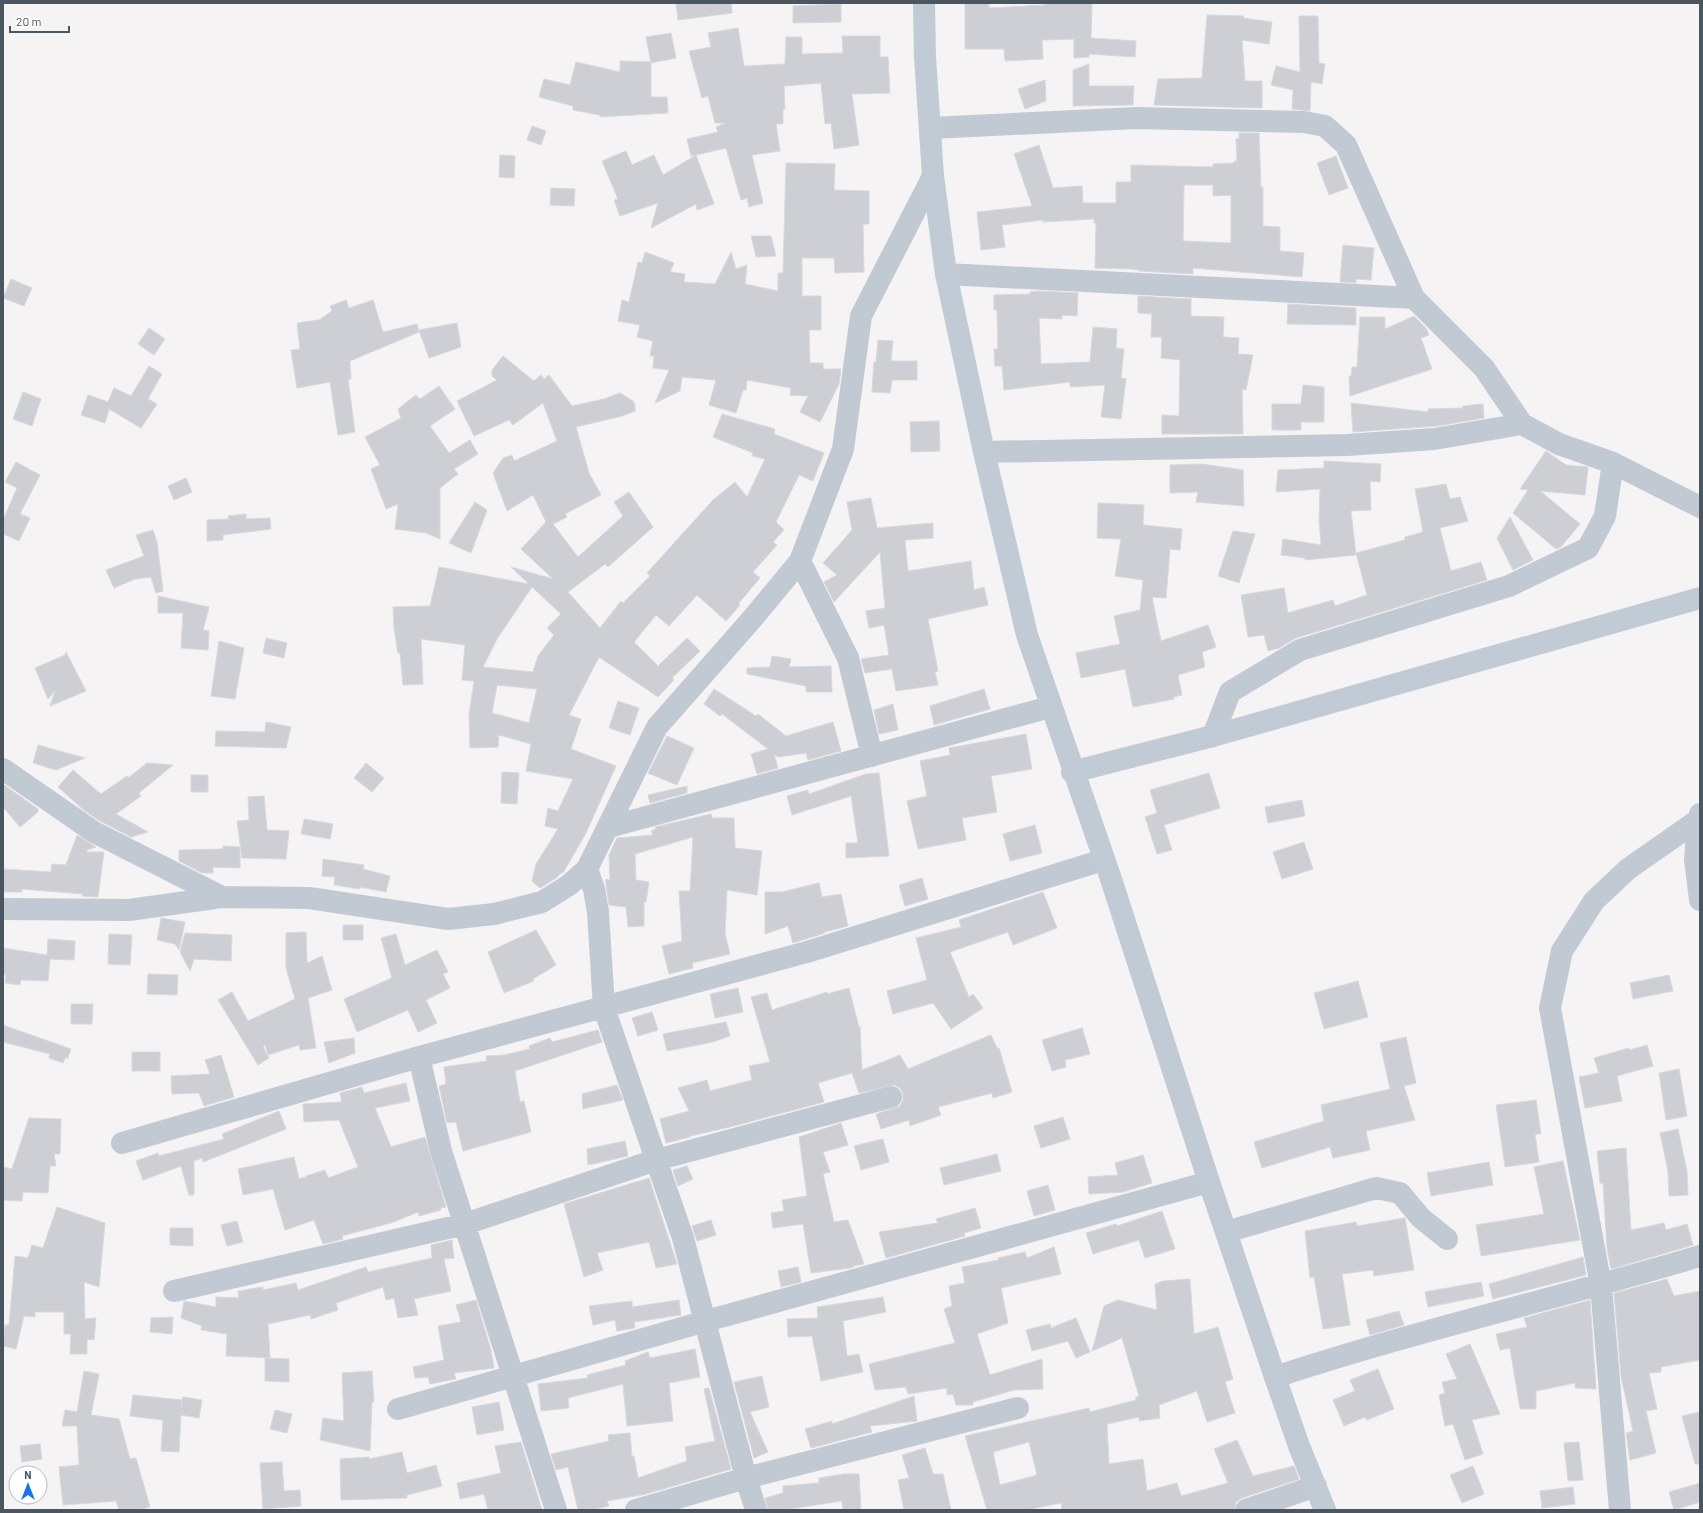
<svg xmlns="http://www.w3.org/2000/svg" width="1703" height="1513" font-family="Barlow,sans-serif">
<rect width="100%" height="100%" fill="#f5f3f3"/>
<path fill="#cdcfd5" stroke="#d7d9de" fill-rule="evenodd" d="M676 3H731L732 13 678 20Z
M965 3H989V8L1045 5V3H1092L1091 38 1136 41 1135 57 1089 54V57L1074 58V39L1042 40 1043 59 1005 61 1004 49H965Z
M841 4V22L793 23V6Z
M1207 15 1244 16 1243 18 1272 22 1269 44 1242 40 1245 81H1262V108L1154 105 1158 79 1202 78Z
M1299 16H1318L1319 63 1325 64 1322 84 1311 82 1310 111 1292 109 1293 90 1271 85 1276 66 1300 72Z
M738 28 744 66 785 64 786 37H802V54L843 53 842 36H880V57H888L890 93 852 94 859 145 834 149 831 123 825 124 821 83 784 86 785 109H783V124H776L780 151 752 155 763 203 749 207 747 198 741 200 726 148 696 155 714 204 697 210 696 204 651 228 658 203 620 216 614 200 618 199 602 161 626 151 632 165 654 155 663 175 696 155 691 156 687 139 718 132 716 127 725 123H715L708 96 702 98 689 51 711 47 708 33Z
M671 33 676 58 651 63 646 37Z
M620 61 651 62V97H667L668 113 600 117V115L573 110V106L539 97 544 79 570 85 576 62 620 72Z
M1089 64V86H1134L1133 105 1073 106V70Z
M1045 80 1046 101 1025 109 1018 89Z
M532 126 546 131 541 145 527 140Z
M1239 133H1259L1261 187H1263V226L1280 227V251L1304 253 1302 277 1193 268V274L1139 271V270L1131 269 1095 268 1096 223H1094V219L1043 222V220L1002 225 1005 247 981 250 977 212 1032 206 1014 154 1039 145 1053 188 1082 186 1083 203H1116V182H1131V165L1213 167V164L1234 163V161H1237L1236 139H1239ZM1184 185H1213V196L1231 195V243L1183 241Z
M500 155 515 156 514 178 499 177Z
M1336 156 1348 188 1329 195 1317 163Z
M786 163 835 164 834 190 869 191V224H863L864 272 835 273 834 258H802V296H821V330H809L810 363H823V369H841L839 384 820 422 800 412 808 396 790 395 791 388 747 380 746 390H743L736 413 709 405 716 380 682 377 680 391 655 403 669 370 653 368 654 356H650L653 341 637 337 640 325 618 321 622 300 629 302 638 262 642 263 645 252 674 263 670 272 685 274 684 282 715 284 731 252 736 269 747 265 745 284 778 291V273H783Z
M551 188 575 189 574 206 550 205Z
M751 236H771L776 256 756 257Z
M1343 245 1374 248 1371 280 1356 279V283L1340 282Z
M11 279 32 288 24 306 3 298Z
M1038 291 1078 293 1077 316 1062 315V319L1039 318 1041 364 1090 362 1093 327 1117 329 1116 348 1124 349 1121 378 1126 379 1121 419 1101 417 1105 385 1070 387V382L1004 390 1002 366H995L994 349H998L997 310H994V295L1030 294V292Z
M1138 296 1191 299V316L1224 317 1223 337 1239 338 1238 354 1253 355 1246 390 1242 389 1243 434H1162V415L1179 416 1180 360 1161 358 1162 337H1151L1152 314 1138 313Z
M346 300 349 308 373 300 383 332 417 324 419 332 350 361 351 379H348L355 432 338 435 330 382 297 388 291 350 300 349 297 323 319 320 332 311 330 306Z
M1288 304 1356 308V325L1287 324Z
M1414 316 1426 328 1429 335 1421 338 1432 369 1350 396 1349 376H1351L1352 367H1357L1360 317H1385V329Z
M457 323 461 347 429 358 419 330Z
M149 328 165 339 154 355 138 344Z
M878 340 893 341 891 361H917V380H892L890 393 872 392 874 362H876Z
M503 356 534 381 541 375 544 379 549 375 572 406 604 399 620 393 633 401 635 405V411L622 416 576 427 589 473 601 495 565 514 567 517 553 524 578 557 623 516 614 502 629 492 653 527 608 567 605 564 568 592 600 628 621 601 623 603 650 576 647 573 713 500 735 482 747 497 765 459 752 456 753 453 713 437 722 414 775 429 774 434 824 453 813 481 799 475 776 522 784 530 773 542 777 545 753 572 760 578 738 604 740 605 726 621 697 595 669 626 656 615 634 642 658 666 687 638 700 651 672 678 674 680 658 697 599 657 569 715 581 719 571 749 616 766 586 833 563 873 562 872 556 878 540 888 532 881 536 864 558 829 545 826 548 808 558 811 573 779 526 771 531 744 499 735 498 747 470 748 469 715 474 681 462 680 465 645 421 639 423 684 403 685 400 653H398L394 628 393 607 430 606 439 567 529 584 511 567 553 579 521 549 546 522 533 495 507 511 493 473 503 458 512 455 514 461 557 441 543 403 513 425 509 420 474 436 457 401 497 380 492 376V370ZM532 587 561 614 547 628 554 635 538 656 533 672 483 667 497 639ZM497 685 537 689 529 723 492 713Z
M149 366 162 374 148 399 157 404 141 428 109 409 105 423 81 415 88 395 108 402 114 388 131 396Z
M1303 385 1324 387V422H1301V430H1272V404H1301Z
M439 386 455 409 430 426 449 453 470 440 478 454 454 469 458 474 440 488V539L426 533 395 529 398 504 386 509 371 469 380 465 365 437 401 418 398 409 416 395 420 399Z
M23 392 41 399 32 426 13 419Z
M1351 403 1428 412V409L1463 408V406L1483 404 1484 418 1437 426 1353 432Z
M939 421 940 451 911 452 910 422Z
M1546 451 1566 465 1588 467 1585 495 1540 491 1580 524 1561 547 1556 549 1513 513 1528 490 1520 489Z
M1324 461 1381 464 1380 482 1370 481 1371 510 1351 511 1356 555 1305 560V558L1281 555 1283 539 1321 545 1319 520 1320 489 1276 492 1278 470 1324 468Z
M16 462 40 475 20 514 30 518 19 541 3 534V520L17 488 5 482Z
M1202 464 1243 470 1244 506 1196 502 1198 492 1170 493V465Z
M186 478 192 492 174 500 168 486Z
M1446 484 1450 499 1460 497 1468 521 1440 528 1451 571 1481 562 1487 580 1296 638 1279 648 1268 651 1264 635 1248 637 1241 595 1284 588 1288 613 1333 600 1335 606 1367 595 1356 553 1405 540V537L1423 532 1415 489Z
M871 498 877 528 933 523V538L905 540 908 571 971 561 974 590 984 587 988 605 928 619 938 671 935 672 938 685 896 691 892 669 865 673 861 659 889 655 884 625 869 628 866 611 885 608 880 552 834 602 824 582 837 575 823 563 852 530 847 502Z
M475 502 487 510 471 553 449 543Z
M1098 503 1144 505 1143 525 1182 529 1180 550 1170 549 1166 598 1152 597 1161 641 1208 625 1216 647 1202 652 1205 667 1178 675 1182 695 1173 697 1174 699 1133 707 1125 669 1081 678 1076 653 1120 644 1114 616 1140 610 1143 580 1115 576 1121 539 1097 538Z
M246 514V519L270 518 271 529 223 535V540L207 541V520L229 519 228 516Z
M1510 517 1533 560 1513 570 1497 538Z
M153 530 157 542 163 591 156 593 151 577 135 579 114 588 106 570 144 556 136 535Z
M1233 531 1255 534 1239 583 1218 576Z
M158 596 209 607 203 630 209 631 208 650 181 648 183 613H158Z
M266 638 287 643 284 658 263 653Z
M219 641 244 648 235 699 211 696Z
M66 652 86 691 50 706 55 691 48 699 35 668 65 655Z
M772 656 791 659 789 667 831 666 832 692H806V686L747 674V668L770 667Z
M714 689 756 716 758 714 786 736 833 722 841 751 808 760 806 753 778 757 774 754 778 768 757 774 751 754 768 749 722 714 720 716 704 704Z
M984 689 990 709 934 725 930 706Z
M618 701 639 708 630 735 609 728Z
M893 704 898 730 879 734 874 710Z
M266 722 291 727 286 748 215 746 216 731 265 732Z
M1026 734 1032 769 991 776 997 812 962 818 966 840 918 849 907 801 927 796 920 761 950 755 949 748Z
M667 736 694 748 677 785 648 773Z
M38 745 85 758 56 770 33 763Z
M147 763 173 765 139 793 141 796 116 814 148 832 131 837 100 821 85 811 58 787 73 770 101 794 127 776 128 778Z
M366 763 384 778 372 792 354 778Z
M502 772 519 773 517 804 501 803Z
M879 773 889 856 846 858V843H858L851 796 792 815 787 796 808 790 809 794 866 774Z
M1209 773 1220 808 1164 825 1172 850 1157 854 1145 817 1157 813 1150 790Z
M191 775H208V792H191Z
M3 784 38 809V812L20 827 3 807Z
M687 786V793L650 803 648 795Z
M264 796 267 830 289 831 286 859 242 858 237 821 249 820 248 797Z
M1302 800 1305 816 1268 823 1265 807Z
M711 814 712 818H734L735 848 762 851 757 895 727 890 725 934 730 954 692 963 693 968 669 974 662 946 682 941 679 891H690L693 837 635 854 636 880 649 882 646 902H644V926L628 927 626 907 609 905 606 885V879L610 880 609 855 617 838 653 835 651 831 656 829 655 827Z
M304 819 333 824 330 839 301 834Z
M1035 825 1042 853 1010 861 1003 834Z
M77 835 96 847 87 850V852H104L98 897 82 896 83 894 22 889V892H3V869L51 872 52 864 66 865Z
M1304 842 1313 869 1282 879 1273 852Z
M223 846 240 847V868L213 867V873H202L179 861V850L223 849Z
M323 859 364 865 363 869 390 876 386 892 360 887V889L334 885 335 877 322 876Z
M922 878 928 899 905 906 899 885Z
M819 883 822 897 841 894 848 926 824 932 825 933 793 943 788 926 765 934V892H782Z
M1043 892 1057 928 1013 945 1008 932 950 952 969 997 973 994 983 1008 951 1029 933 1003 893 1014 887 991 927 980 916 938 961 927 959 920Z
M161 918 185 922 179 950 175 944 157 940Z
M343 925H363V940H343Z
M536 930 556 965 533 979 534 981 504 993 488 952Z
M306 932 307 963 322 956 332 990 308 998 316 1048 300 1050 299 1045 268 1055 265 1045 263 1047 269 1058 258 1065 218 1000 232 992 248 1021 295 999 286 968V933Z
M185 933 232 935 231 961 194 959 190 971 180 952Z
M109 934 132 935 130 965 108 964Z
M396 934 405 965 437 950 448 972 443 974 450 988 426 1000 437 1023 418 1032 408 1010 357 1032 344 999 392 978 381 938Z
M48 939 75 941 74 960 50 959 48 981 21 980 20 985 5 983 6 975H3V948L47 955Z
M148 974 178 975 177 995 147 994Z
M1669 975 1673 991 1633 999 1630 983Z
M1358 981 1368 1017 1324 1029 1314 993Z
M738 988 743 1012 715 1018 710 994Z
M849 988 859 1027H860L862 1070 900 1055 908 1069 991 1035 997 1048H999L1012 1092 993 1098 992 1093 938 1107 941 1115 910 1126 909 1120 881 1129 876 1114 900 1106 903 1100V1093L900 1088 894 1085 859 1093 852 1073 818 1083 824 1102 730 1127 690 1136V1137L666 1143 660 1119 689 1111 678 1088 707 1080 710 1091 752 1080 749 1066 770 1062 751 997 767 993 772 1010 827 992V994Z
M71 1004H93L92 1024H71Z
M652 1012 658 1030 638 1036 632 1018Z
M726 1022 730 1036 713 1042 667 1051 663 1034Z
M3 1025 71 1049 68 1058H65L63 1063 49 1058 50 1054 3 1042Z
M1082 1028 1090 1054 1065 1060 1066 1067 1052 1071 1042 1040Z
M598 1030 602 1042 515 1071 520 1102 524 1101 531 1132 463 1151 456 1122 447 1123 439 1086 446 1084 444 1067 487 1061 486 1056 504 1055 530 1049 529 1046 550 1038 552 1042Z
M1406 1037 1416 1083 1404 1086 1415 1120 1366 1131 1370 1150 1333 1158 1330 1147 1262 1168 1254 1142 1324 1121 1321 1105 1390 1089 1380 1043Z
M354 1038 355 1053 329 1063 324 1042Z
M1647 1045 1653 1066 1617 1076 1622 1101 1585 1108 1579 1077 1599 1073 1594 1058 1629 1048 1630 1050Z
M132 1052H160V1071H132Z
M221 1055 234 1097 204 1106 199 1093 172 1094 171 1076 210 1074 205 1060Z
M1679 1069 1687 1116 1666 1120 1659 1073Z
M406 1083 410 1101 375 1108 391 1147 425 1137 446 1207 440 1208 441 1210 419 1216 418 1212 394 1222 342 1236 343 1239 323 1244 314 1220 285 1230 273 1189 243 1195 238 1169 294 1157 299 1179 305 1177 306 1179V1176L325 1170 328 1178 358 1167 339 1120 304 1122 303 1104 342 1102 340 1093 362 1087 364 1093Z
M617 1085 623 1100 583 1109 582 1094Z
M1536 1100 1541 1134H1535L1539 1162 1505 1167 1496 1105Z
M279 1111 286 1129 203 1162 202 1158 194 1161V1195H189L181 1166 143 1180 136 1161 158 1153 159 1156 224 1139 222 1134Z
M1063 1117 1070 1139 1041 1148 1034 1126Z
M29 1118 61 1119 60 1154H54L56 1166H50L48 1193 23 1192 22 1201 3 1200V1167L12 1169Z
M841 1123 848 1145 823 1152 830 1172 823 1174 834 1222 848 1220 864 1264 853 1266 854 1267 850 1268 811 1273 803 1224 773 1228 771 1213 784 1211 782 1200 807 1196 799 1137Z
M1678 1129 1687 1171 1688 1195 1669 1196 1668 1171 1660 1133Z
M883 1139 889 1162 861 1170 854 1146Z
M625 1141 628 1156 588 1165 587 1149Z
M1626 1148 1631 1230 1664 1223 1666 1230 1687 1224 1693 1245 1611 1269 1607 1248 1603 1183H1600L1597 1151Z
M997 1154 1001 1171 944 1185 940 1168Z
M1143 1155 1152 1183 1123 1192 1089 1194 1088 1177 1118 1175 1115 1163Z
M1563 1161 1580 1240 1481 1256 1476 1225 1544 1214 1534 1167Z
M1489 1162 1493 1185 1431 1196 1427 1173Z
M687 1166 693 1179 678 1186 673 1170Z
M649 1178 677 1264 656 1268 649 1242 597 1253 603 1270 584 1277 564 1204Z
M1048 1185 1055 1210 1034 1216 1027 1191Z
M57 1207 105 1223 99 1287 84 1282 85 1319 96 1318 94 1340 87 1339V1354H70L71 1334H64V1312H35V1317L24 1316 16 1349 3 1346 5 1325H9L15 1256 28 1258 32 1245 43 1248Z
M975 1208 981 1228 964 1233 965 1236 886 1258 879 1232 938 1223 936 1219Z
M1162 1211 1175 1249 1145 1258 1139 1240 1093 1254 1086 1233 1116 1224 1117 1226Z
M1405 1218 1414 1270 1374 1276 1373 1270 1342 1274 1350 1325 1323 1329 1314 1277 1310 1278 1305 1231 1356 1222 1357 1226Z
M711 1220 716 1235 697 1241 692 1226Z
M237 1221 243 1242 227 1246 221 1225Z
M170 1228H193V1246L170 1245Z
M452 1240 454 1258 444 1259 451 1291 414 1299 418 1315 398 1318 394 1298 386 1300 383 1287 336 1303 338 1310 311 1319 310 1315 268 1324 270 1358 226 1356 227 1334 201 1330 202 1326 181 1318 184 1301 216 1307V1297L239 1298 238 1291 263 1287V1290L296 1283 298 1290 366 1267 368 1272 432 1258 431 1245Z
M1054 1247 1061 1274 1001 1288 1008 1323 977 1334 990 1375 1042 1359 1043 1389 1014 1390 973 1402V1405H956L953 1394 947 1395V1388L908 1394 906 1387 875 1390 869 1364 955 1343 944 1309 952 1306 949 1286 965 1283 962 1267 999 1260 998 1258 1025 1252 1027 1258Z
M1583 1257 1586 1275 1493 1299 1489 1284Z
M798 1267 801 1282 781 1287 778 1271Z
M1190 1279 1194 1334 1218 1327 1233 1379 1225 1382 1235 1413 1207 1422 1197 1391 1159 1405 1160 1418 1139 1421V1417L1107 1424 1109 1464 1143 1459 1147 1491 1177 1483 1181 1496 1228 1483 1214 1449 1237 1440 1253 1476 1294 1466 1299 1479 1242 1498 1236 1502 1234 1510H1062L1061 1503 1026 1510H987L965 1436 1089 1408 1090 1412 1136 1400V1397L1139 1396 1122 1338 1092 1351 1104 1306 1118 1300 1157 1310 1155 1284 1163 1281ZM1029 1442 1037 1475 1000 1485 993 1452Z
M1667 1279 1674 1296 1700 1291V1360L1661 1367V1372L1649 1373 1657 1409 1646 1411 1656 1453 1630 1460 1626 1433 1633 1431 1621 1376 1614 1293Z
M1481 1282 1484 1296 1428 1307 1425 1292Z
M883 1297 886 1312 843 1321 847 1356 859 1354 863 1372 821 1381 812 1336 788 1337 787 1319 818 1318 817 1307Z
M476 1300 491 1350 494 1368 454 1373 456 1379 430 1384 428 1377 415 1378 413 1367 444 1360 438 1326 461 1322 456 1305Z
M679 1300 681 1315 634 1322 635 1328 617 1331 615 1320 593 1325 589 1306 632 1301V1307Z
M1590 1300 1596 1389 1575 1388V1383L1536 1391V1409H1520L1510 1348 1500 1350 1496 1334 1527 1327 1524 1318Z
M1399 1311 1404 1325 1370 1335 1366 1320Z
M173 1317 172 1334 150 1332 151 1318Z
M1076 1318 1090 1352 1076 1358 1068 1341 1032 1351 1026 1330 1050 1324 1051 1328Z
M1470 1344 1500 1414 1472 1420 1483 1454 1465 1460 1453 1424 1445 1426 1439 1395 1445 1393 1442 1382 1457 1379 1446 1354Z
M695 1349 700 1377 669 1383 673 1421 627 1426 623 1384 568 1398 569 1408 541 1411 538 1384 588 1378 587 1375 626 1365 625 1361 648 1352 650 1358Z
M265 1358 289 1359V1382L265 1381Z
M1378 1369 1394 1409 1367 1420 1365 1417 1344 1426 1333 1400 1355 1391 1350 1380Z
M84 1371 99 1374 91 1415 119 1419 130 1459 136 1458 150 1507 138 1510H119L116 1501 63 1505 59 1467 79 1465 77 1426H62L65 1410 77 1412Z
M372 1371 374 1402H372L370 1451 320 1440 323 1418 344 1421 342 1373Z
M762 1376 769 1407 750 1412 768 1452 754 1458 734 1382Z
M709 1388 731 1469 646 1494 607 1501 609 1506 592 1510H578L568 1467 556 1470 551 1454 609 1441 608 1435 630 1433 632 1457 634 1456 638 1478 687 1461 685 1447 715 1441 704 1389Z
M133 1395 182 1400 181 1408 183 1397 202 1400 199 1418 181 1415 179 1452 161 1451 163 1420 130 1416Z
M914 1396 917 1421 870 1426 872 1432 811 1448 805 1429 832 1421V1424Z
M499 1402 504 1430 477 1435 472 1407Z
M275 1410 292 1414 287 1433 270 1429Z
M1700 1412V1464H1695L1682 1416Z
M521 1442 542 1510H488L484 1494 460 1499 457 1483 501 1473 495 1446Z
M1579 1442 1583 1480 1568 1481 1564 1443Z
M40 1444 42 1459 22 1462 20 1446Z
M925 1448 933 1474H943L951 1510H904L898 1480 909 1478 902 1455Z
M402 1452 407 1473 436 1465 442 1486 407 1495V1498L341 1500 340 1459 369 1457V1459Z
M282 1462 284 1491 300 1490 301 1506 263 1509 260 1463Z
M1473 1466 1484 1494 1462 1503 1450 1475Z
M843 1474H859L861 1510H843L842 1501 784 1510H768L765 1498 783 1493V1486L819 1483V1478Z
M1700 1483V1502L1674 1510 1669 1492Z
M1573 1487 1575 1504 1542 1508 1540 1491Z"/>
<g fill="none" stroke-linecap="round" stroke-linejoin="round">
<path stroke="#c1cad2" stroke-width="22" d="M931 128 1137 118 1304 122 1325 126 1346 145 1414 298 1484 368 1522 424 1559 444 1613 463 1700 507
M946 274 1414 298
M984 452 1347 445 1434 439 1522 424
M800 561 848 658 872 756
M1213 736 1230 692 1300 650 1509 586 1588 548 1605 516 1613 463
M3 769 94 832 222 897
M1700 814 1698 820 1695 860 1700 900
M609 827 1050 707
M587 869 594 889 598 912 604 1008 683 1238 746 1478 756 1510
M3 909 129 910 222 897 309 898 448 919 494 914 542 902 569 885 587 869 657 727 752 619 800 561 843 449 861 316 933 176
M419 1057 441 1151 556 1510
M122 1143 419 1057 807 952 1103 860
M1226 1232 1376 1188 1400 1193 1421 1218 1447 1239
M174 1291 465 1224 656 1160 891 1097
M1275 1377C1415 1331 1559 1298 1700 1256
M398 1409 706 1321 1209 1182
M636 1510 746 1478 1018 1408
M1246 1510 1316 1486
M1620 1510 1601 1286 1550 1008 1562 951 1594 901 1628 869 1698 820"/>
<path stroke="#c1cbd6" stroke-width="22" d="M924 3 925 57 933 176 946 274 984 452 1027 635 1111 879 1209 1182 1275 1377 1299 1446 1325 1510
M1072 772 1213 736 1700 598"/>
</g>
<rect width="1703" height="1513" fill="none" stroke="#4a5661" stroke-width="8"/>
<g transform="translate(28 1485)"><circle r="19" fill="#ffffff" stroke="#b7bbc0"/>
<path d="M0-3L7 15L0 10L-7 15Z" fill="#1a73e8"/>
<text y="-6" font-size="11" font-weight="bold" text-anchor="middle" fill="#4a5661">N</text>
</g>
<path d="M10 26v6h59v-6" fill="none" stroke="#4a5661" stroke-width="2"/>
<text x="16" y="26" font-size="12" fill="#4a5661" stroke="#ffffff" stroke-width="3" paint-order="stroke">20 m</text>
</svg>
